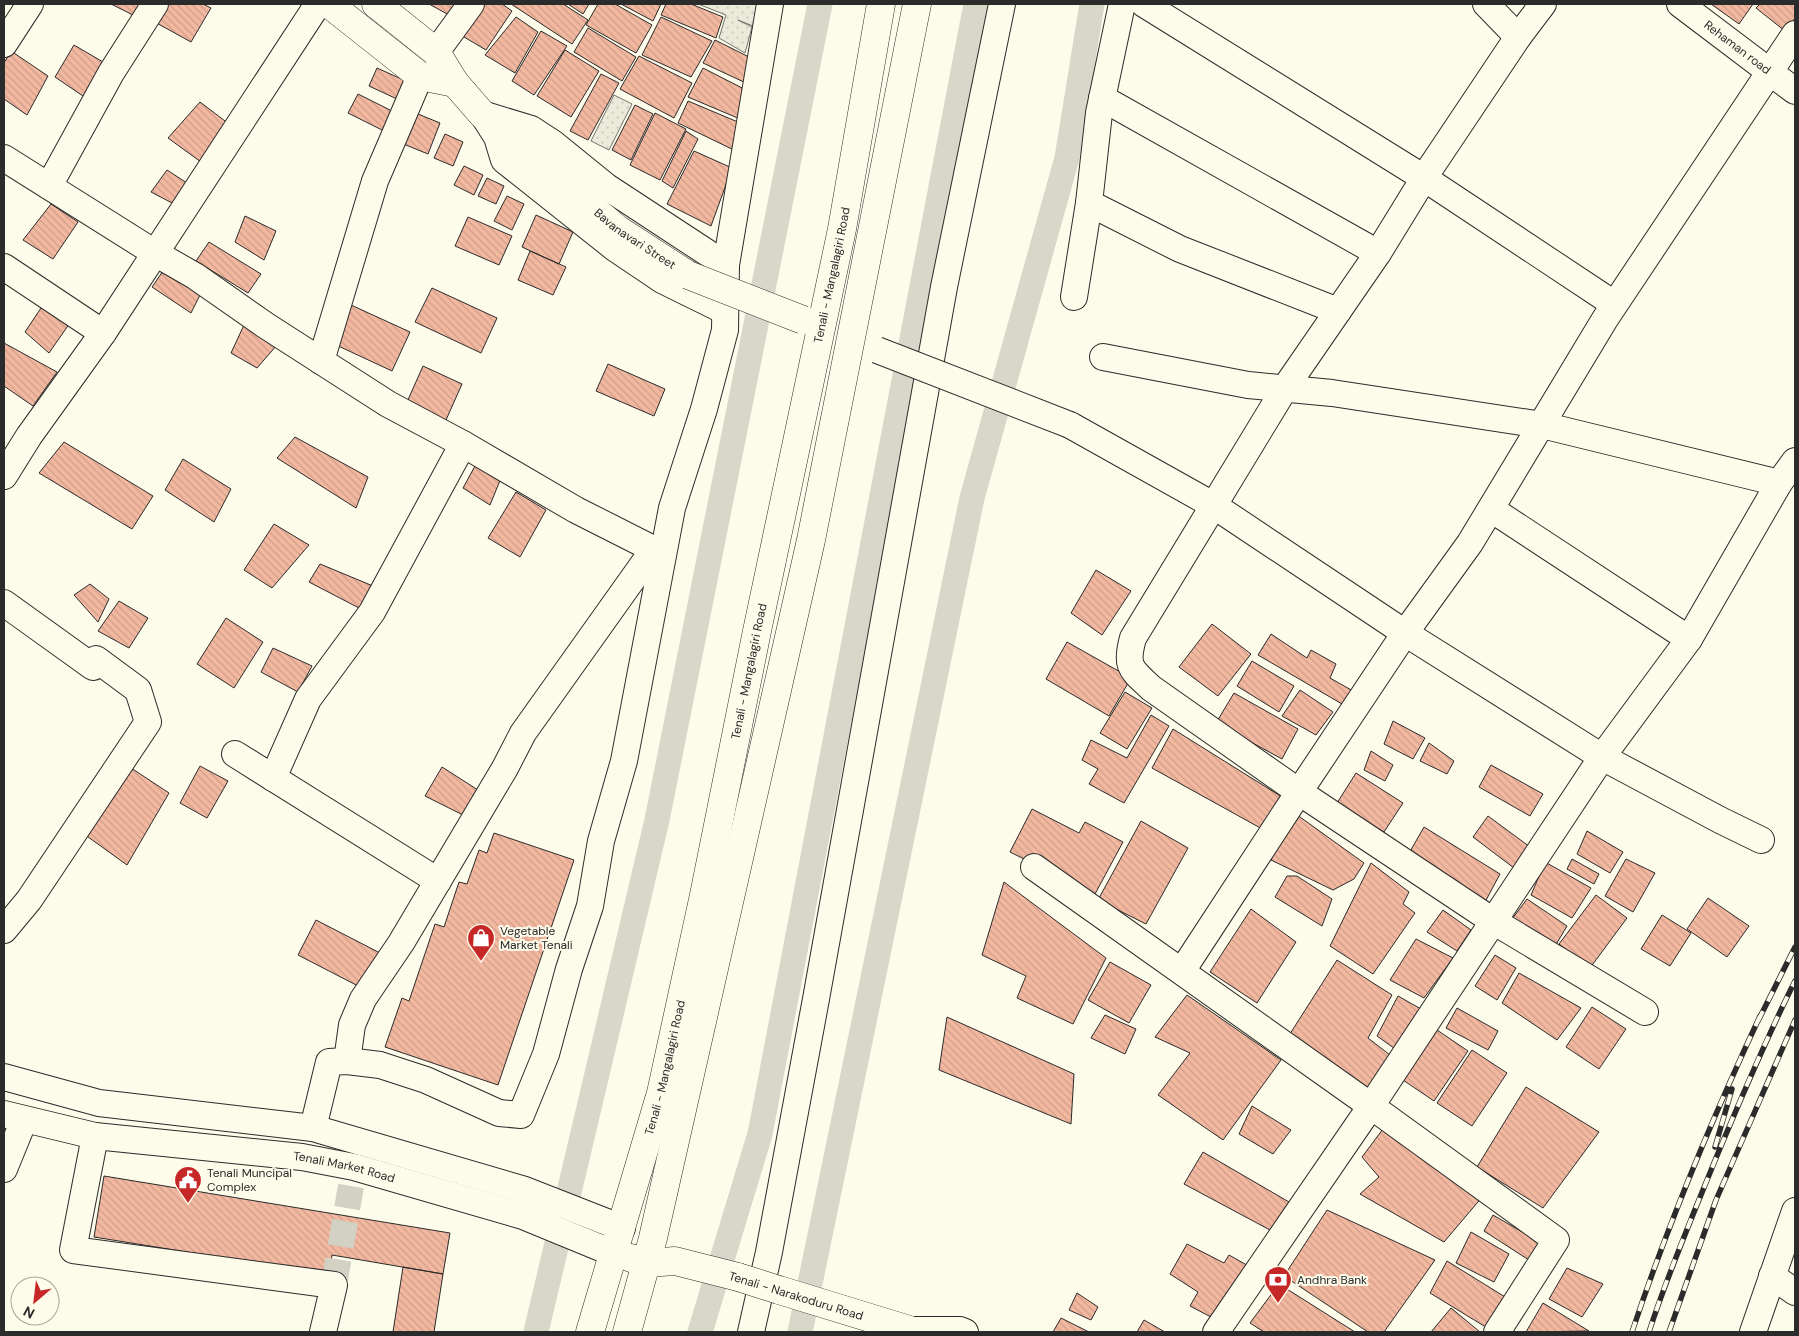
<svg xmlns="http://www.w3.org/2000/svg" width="1799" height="1336" font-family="'DM Sans',sans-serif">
<defs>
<pattern id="green-dots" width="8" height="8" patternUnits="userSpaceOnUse" patternTransform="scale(1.25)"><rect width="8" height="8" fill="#ecebdb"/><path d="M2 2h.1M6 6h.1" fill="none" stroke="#cbcabc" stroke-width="1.8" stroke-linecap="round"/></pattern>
<pattern id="building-back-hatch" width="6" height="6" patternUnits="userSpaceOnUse" patternTransform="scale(1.25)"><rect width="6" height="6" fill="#f2b8a0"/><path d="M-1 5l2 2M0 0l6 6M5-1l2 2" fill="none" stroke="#d09e8a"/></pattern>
</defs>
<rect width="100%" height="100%" fill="#fdfbea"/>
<path fill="url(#green-dots)" stroke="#74746e" d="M698 4H758L753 26 738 20 752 27 745 53 719 38 726 15Z
M614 95 632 104 609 150 591 141Z"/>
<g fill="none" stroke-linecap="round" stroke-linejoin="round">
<path stroke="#d8d7c9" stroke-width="25" d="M536 1332 657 820 820 4
M700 1332 760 1134 976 4
M800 1332 972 498 1067 158 1092 4"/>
</g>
<path fill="url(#building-back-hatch)" stroke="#2b2b2b" d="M111 4H141L135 16Z
M162 4H203L211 8 191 42 153 21Z
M429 4H459L449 15Z
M478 4H502L512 11 486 50 459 34Z
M511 4H563L588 20 572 44Z
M568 4H589L583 14Z
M598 4H615L652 25 636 53 586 25Z
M621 4H661L653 21Z
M666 4H691L723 17 716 38 661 15Z
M1711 4H1753L1739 24Z
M1760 4H1795V18L1785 31 1756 8Z
M516 17 538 32 515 73 485 55Z
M661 17 712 41 691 77 642 55Z
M588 28 636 57 622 81 574 52Z
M541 31 567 46 534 95 512 81Z
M715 40 749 57 746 83 703 63Z
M74 45 103 62 86 98 55 77Z
M565 50 599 71 571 117 537 96Z
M11 51 48 76 27 115 4 99V63Z
M639 56 692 83 674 118 620 89Z
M377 68 406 81 397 99 369 86Z
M703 68 748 91 740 119 688 97Z
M601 74 619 83 588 140 570 131Z
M358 94 394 112 384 131 348 113Z
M688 101 745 125 736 151 678 123Z
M200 102 229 124 201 162 168 138Z
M635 105 653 114 631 160 612 150Z
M413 112 440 123 428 154 401 143Z
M655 113 686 129 660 180 630 165Z
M686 131 698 139 673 188 662 181Z
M445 134 463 142 453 166 434 158Z
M694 151 732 168 711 226 667 204Z
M464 166 483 175 474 195 454 185Z
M167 170 187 183 174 204 151 192Z
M487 178 504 186 496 204 478 196Z
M507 196 524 204 512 230 494 221Z
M51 204 78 222 53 259 23 240Z
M536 215 573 232 559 264 522 247Z
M245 216 276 231 264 260 235 242Z
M468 217 512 236 499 265 455 246Z
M209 242 261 274 248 293 196 261Z
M530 251 566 267 553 295 518 280Z
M163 271 200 295 191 313 152 287Z
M432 288 497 318 481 353 415 322Z
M43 305 72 320 49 353 25 332Z
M351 305 410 332 392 371 334 344Z
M244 325 277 345 257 368 231 353Z
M4 343 57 372 33 406 4 386Z
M608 364 665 389 654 416 596 391Z
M423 366 462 384 446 420 407 402Z
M295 437 368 477 356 508 277 458Z
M64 442 153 496 132 529 39 473Z
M183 459 231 489 214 522 165 490Z
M475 466 501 478 490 505 463 488Z
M516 492 546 510 520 557 488 538Z
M274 524 309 545 272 588 244 570Z
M320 564 373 586 359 608 309 582Z
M1096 570 1131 591 1102 635 1071 613Z
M90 584 109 599 98 622 74 595Z
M119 601 148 618 129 648 98 631Z
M226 618 263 642 234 688 197 664Z
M1212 624 1251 654 1218 696 1179 667Z
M1271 634 1307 658 1311 650 1336 664 1330 678 1353 691 1342 704 1258 655Z
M1067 642 1131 678 1109 716 1046 679Z
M273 648 312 666 298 692 261 672Z
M1252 661 1294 686 1279 712 1237 686Z
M1300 690 1333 712 1316 735 1282 716Z
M1125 692 1152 708 1127 749 1100 733Z
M1234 693 1298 729 1282 759 1216 723Z
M1151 715 1169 726 1124 803 1089 784 1098 769 1082 760 1091 740 1127 758Z
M1393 721 1425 738 1413 759 1384 744Z
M1173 729 1282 797 1264 830 1152 768Z
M1429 743 1454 761 1447 774 1420 761Z
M1371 751 1393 765 1385 781 1364 770Z
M1491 765 1543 794 1530 816 1479 787Z
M128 766 169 793 127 865 84 834Z
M200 766 228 781 207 818 180 803Z
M442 767 478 790 465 816 425 796Z
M1356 773 1403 803 1384 832 1337 803Z
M1032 809 1079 833 1085 822 1123 842 1095 894 1010 852Z
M1293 812 1364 863 1354 879 1333 890 1271 860Z
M1488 816 1530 847 1514 868 1473 837Z
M1141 821 1188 848 1146 924 1098 900Z
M1424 827 1500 874 1484 904 1408 855Z
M1587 831 1623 852 1610 873 1577 854Z
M494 833 574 860 498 1085 385 1047 402 998 409 1001 435 924 444 927 459 882 467 884 479 850 487 853Z
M1572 859 1599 874 1594 884 1567 869Z
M1626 859 1655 873 1633 912 1605 896Z
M1545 862 1591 888 1572 918 1531 895Z
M1371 863 1409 892 1403 904 1415 913 1373 974 1330 946Z
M1287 876H1297L1332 899 1322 926 1275 897Z
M1004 882 1106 958 1073 1024 1017 998 1026 976 982 955Z
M1596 895 1627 918 1590 968 1559 944Z
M1708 898 1749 926 1727 957 1687 929Z
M1527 899 1567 926 1554 948 1512 919Z
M1251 909 1296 942 1257 1003 1210 972Z
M1443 910 1471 930 1457 951 1427 932Z
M1662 915 1691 933 1670 966 1641 949Z
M316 920 380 953 362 988 298 955Z
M1416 939 1453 958 1424 998 1390 980Z
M1495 955 1516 968 1497 1000 1475 986Z
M1337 960 1392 995 1368 1038 1390 1055 1368 1092 1288 1037Z
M1110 962 1151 985 1129 1023 1088 1000Z
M1519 973 1581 1008 1557 1040 1502 1003Z
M1187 995 1281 1060 1223 1140 1158 1095 1190 1053 1155 1037Z
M1398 996 1421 1009 1398 1051 1377 1036Z
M1592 1007 1626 1029 1599 1069 1566 1047Z
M1457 1008 1498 1031 1488 1050 1446 1028Z
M1105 1015 1136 1029 1125 1054 1091 1038Z
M947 1017 1074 1074 1071 1124 939 1070Z
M1437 1030 1468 1051 1434 1101 1403 1080Z
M1472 1050 1507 1073 1472 1126 1437 1103Z
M1526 1087 1599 1132 1543 1208 1477 1167Z
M1252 1106 1291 1130 1273 1154 1239 1134Z
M1386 1125 1483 1196 1444 1242 1360 1194 1379 1177 1362 1157Z
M1203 1152 1289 1202 1270 1230 1184 1184Z
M104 1176 450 1233 443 1274 332 1255 329 1275 94 1237Z
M1327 1210 1435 1260 1384 1332H1368L1284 1276Z
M1493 1215 1543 1244 1532 1262 1484 1231Z
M1471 1232 1509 1254 1494 1282 1456 1263Z
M1187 1244 1224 1263 1229 1255 1252 1268 1211 1317 1190 1306 1198 1292 1170 1274Z
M1447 1261 1510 1300 1489 1329 1430 1293Z
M403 1267 443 1274 434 1332H393Z
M1567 1268 1603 1284 1582 1317 1549 1299Z
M1279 1284 1355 1332H1264L1250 1323Z
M1077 1293 1098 1307 1091 1320 1069 1310Z
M1543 1303 1589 1331 1526 1332Z
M1451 1308 1480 1332H1431Z
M1061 1318 1089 1332H1053Z
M1144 1320 1165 1332H1137Z"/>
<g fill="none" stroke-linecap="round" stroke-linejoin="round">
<path stroke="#d3d1c4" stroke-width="26" stroke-dasharray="26 13" stroke-linecap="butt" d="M334 1285 351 1186"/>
<defs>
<g id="minor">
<path d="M1144 4 1424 178 1614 304"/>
<path d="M1486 4 1518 37"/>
<path d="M1543 4 1518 37 1429 170 1378 253 1285 388 1133 638C1125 667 1131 669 1151 688L1299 792 1493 921 1645 1012"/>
<path id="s1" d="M1680 4 1795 91"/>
<path d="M4 44 30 4"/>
<path d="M436 52 471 4"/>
<path d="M1102 98 1378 253"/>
<path d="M483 115 497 137 504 160 616 249 662 280 725 311"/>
<path d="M485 115 531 129 554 144 607 187 726 265"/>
<path d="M4 158 155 253 195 276 265 325 388 404 463 444 576 510 663 554"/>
<path d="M49 186 111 73 155 4"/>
<path d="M1089 203 1180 249 1338 311"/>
<path d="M4 267 103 333"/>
<path d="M1074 297 1089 203 1099 113 1122 4"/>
<path d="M1103 357 1248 385 1332 393 1542 425 1779 483"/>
<path d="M321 361 375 181 420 76"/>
<path d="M1070 425 1213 505 1405 633 1602 757 1371 1106 1556 1240 1497 1332"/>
<path d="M4 476 29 436 103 333 318 4"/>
<path d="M1491 509 1689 639"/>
<path d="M4 603 93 667"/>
<path d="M235 754 438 881"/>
<path d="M273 778 308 699 372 612 463 444"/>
<path d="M1761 840 1720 820 1602 757 1689 639 1779 483 1795 461"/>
<path d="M1034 867 1371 1106 1216 1332"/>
<path d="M4 930 29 900 148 722 138 690 96 659"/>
<path d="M1182 971 1299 792 1405 633 1470 543 1605 319 1795 34"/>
<path d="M347 1061 352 1025 363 999 401 943 505 768 523 733 654 549"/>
<path d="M4 1077 99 1103 313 1128 525 1190 622 1228"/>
<path id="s2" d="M4 1114 95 1136 302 1157 354 1167 523 1216 613 1253"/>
<path d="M313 1128 329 1062 347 1061 380 1065 426 1080 499 1113 521 1115 546 1054 569 969 590 906 601 841 624 761 672 508 704 409 725 330 726 265 770 4"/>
<path d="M95 1136 73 1250 334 1285 323 1332"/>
<path d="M4 1169 24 1120"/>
<path d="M1772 1276 1795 1292"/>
<path d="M751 1332 769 1252 816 999 944 287 1002 4"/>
<path d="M912 1332 913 1330H960L965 1332"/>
<path d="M1753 1332 1795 1211"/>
</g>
<g id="major">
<path d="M329 4 420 76 455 83"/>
<path id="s3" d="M376 4 436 52 455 83 482 114 617 229 688 275"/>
<path d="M631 1258 647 1263 675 1261 738 1277"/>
<path d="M779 1290 916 1332"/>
<path id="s4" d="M590 1332 661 1093 704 895 757 631 842 229 881 4"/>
<path d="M627 1332 653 1238 811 540 917 4"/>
</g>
</defs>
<use href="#minor" stroke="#2b2b2b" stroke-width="28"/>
<use href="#major" stroke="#2b2b2b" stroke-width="29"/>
<use href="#minor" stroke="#fdfbea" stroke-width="26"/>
<use href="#major" stroke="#fdfbea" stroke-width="28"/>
<defs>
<path id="rail" d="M1758 1021 1795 947
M1715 1147 1732 1089
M1632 1332C1668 1224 1712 1119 1760 1016
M1649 1332C1668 1273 1693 1215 1716 1158 1741 1098 1766 1039 1795 981
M1669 1332 1716 1200 1795 1020"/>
</defs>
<use href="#rail" stroke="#2b2b2b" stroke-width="5.5"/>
<use href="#rail" stroke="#fdfbea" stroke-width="4" stroke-dasharray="11" stroke-linecap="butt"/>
<defs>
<path id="minor-bridge" d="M877 350 1070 425"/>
<path id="major-bridge" d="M688 275 803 320
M738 1277 779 1290"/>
</defs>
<use href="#minor-bridge" stroke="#2b2b2b" stroke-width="28" stroke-linecap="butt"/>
<use href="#major-bridge" stroke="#2b2b2b" stroke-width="29" stroke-linecap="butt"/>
<use href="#minor-bridge" stroke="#fdfbea" stroke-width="26"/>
<use href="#major-bridge" stroke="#fdfbea" stroke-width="28"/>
</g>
<defs>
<symbol id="shop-pin" viewBox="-11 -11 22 30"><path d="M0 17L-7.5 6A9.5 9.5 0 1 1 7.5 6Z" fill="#c62828" stroke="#fdfbea"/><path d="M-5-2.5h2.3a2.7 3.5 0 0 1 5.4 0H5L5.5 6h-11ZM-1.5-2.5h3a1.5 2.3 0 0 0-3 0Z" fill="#fff"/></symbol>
<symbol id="civic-pin" viewBox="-11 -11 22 30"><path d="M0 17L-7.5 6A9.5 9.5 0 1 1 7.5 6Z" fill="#c62828" stroke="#fdfbea"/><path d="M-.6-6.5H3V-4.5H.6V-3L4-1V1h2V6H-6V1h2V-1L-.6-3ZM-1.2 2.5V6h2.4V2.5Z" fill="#fff"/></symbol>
<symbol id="bank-pin" viewBox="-11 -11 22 30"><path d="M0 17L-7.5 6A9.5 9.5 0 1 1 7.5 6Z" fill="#c62828" stroke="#fdfbea"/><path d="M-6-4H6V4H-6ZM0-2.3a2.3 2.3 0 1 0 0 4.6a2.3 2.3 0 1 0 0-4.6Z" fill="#fff"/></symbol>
</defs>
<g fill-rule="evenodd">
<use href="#shop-pin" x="465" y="922" width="32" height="43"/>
<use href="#civic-pin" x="172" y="1164" width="32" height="43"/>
<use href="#bank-pin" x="1262" y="1264" width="32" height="43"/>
</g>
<g text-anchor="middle" stroke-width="4" stroke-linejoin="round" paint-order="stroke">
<g font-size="12" fill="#2b2b2b" stroke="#fdfbea">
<text dy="4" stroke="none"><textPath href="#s1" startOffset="72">Rehaman road</textPath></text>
<text dy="4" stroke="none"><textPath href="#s3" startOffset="352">Bavanavari Street</textPath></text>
<text dy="4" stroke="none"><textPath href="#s4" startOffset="1085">Tenali - Mangalagiri Road</textPath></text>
<text dy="4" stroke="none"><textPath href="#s4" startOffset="680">Tenali - Mangalagiri Road</textPath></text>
<text dy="4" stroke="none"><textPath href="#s4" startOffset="275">Tenali - Mangalagiri Road</textPath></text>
<text dy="4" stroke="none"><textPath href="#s2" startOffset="345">Tenali Market Road</textPath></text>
<text transform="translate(796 1296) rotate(17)" y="4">Tenali - Narakoduru Road</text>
</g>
<g font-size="12" fill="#2b2b2b" stroke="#fdfbea" text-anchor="start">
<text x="500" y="935">Vegetable<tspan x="500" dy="14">Market Tenali</tspan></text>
<text x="207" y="1177">Tenali Muncipal<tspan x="207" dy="14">Complex</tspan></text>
<text x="1297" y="1284">Andhra Bank</text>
</g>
</g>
<rect width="1799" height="1336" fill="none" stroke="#2b2b2b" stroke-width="10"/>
<g transform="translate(35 1301) rotate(208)"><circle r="24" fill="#fdfbea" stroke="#a9a89e"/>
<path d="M0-4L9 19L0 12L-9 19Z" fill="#c62828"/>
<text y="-8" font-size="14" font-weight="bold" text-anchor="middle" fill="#2b2b2b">N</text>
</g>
</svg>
